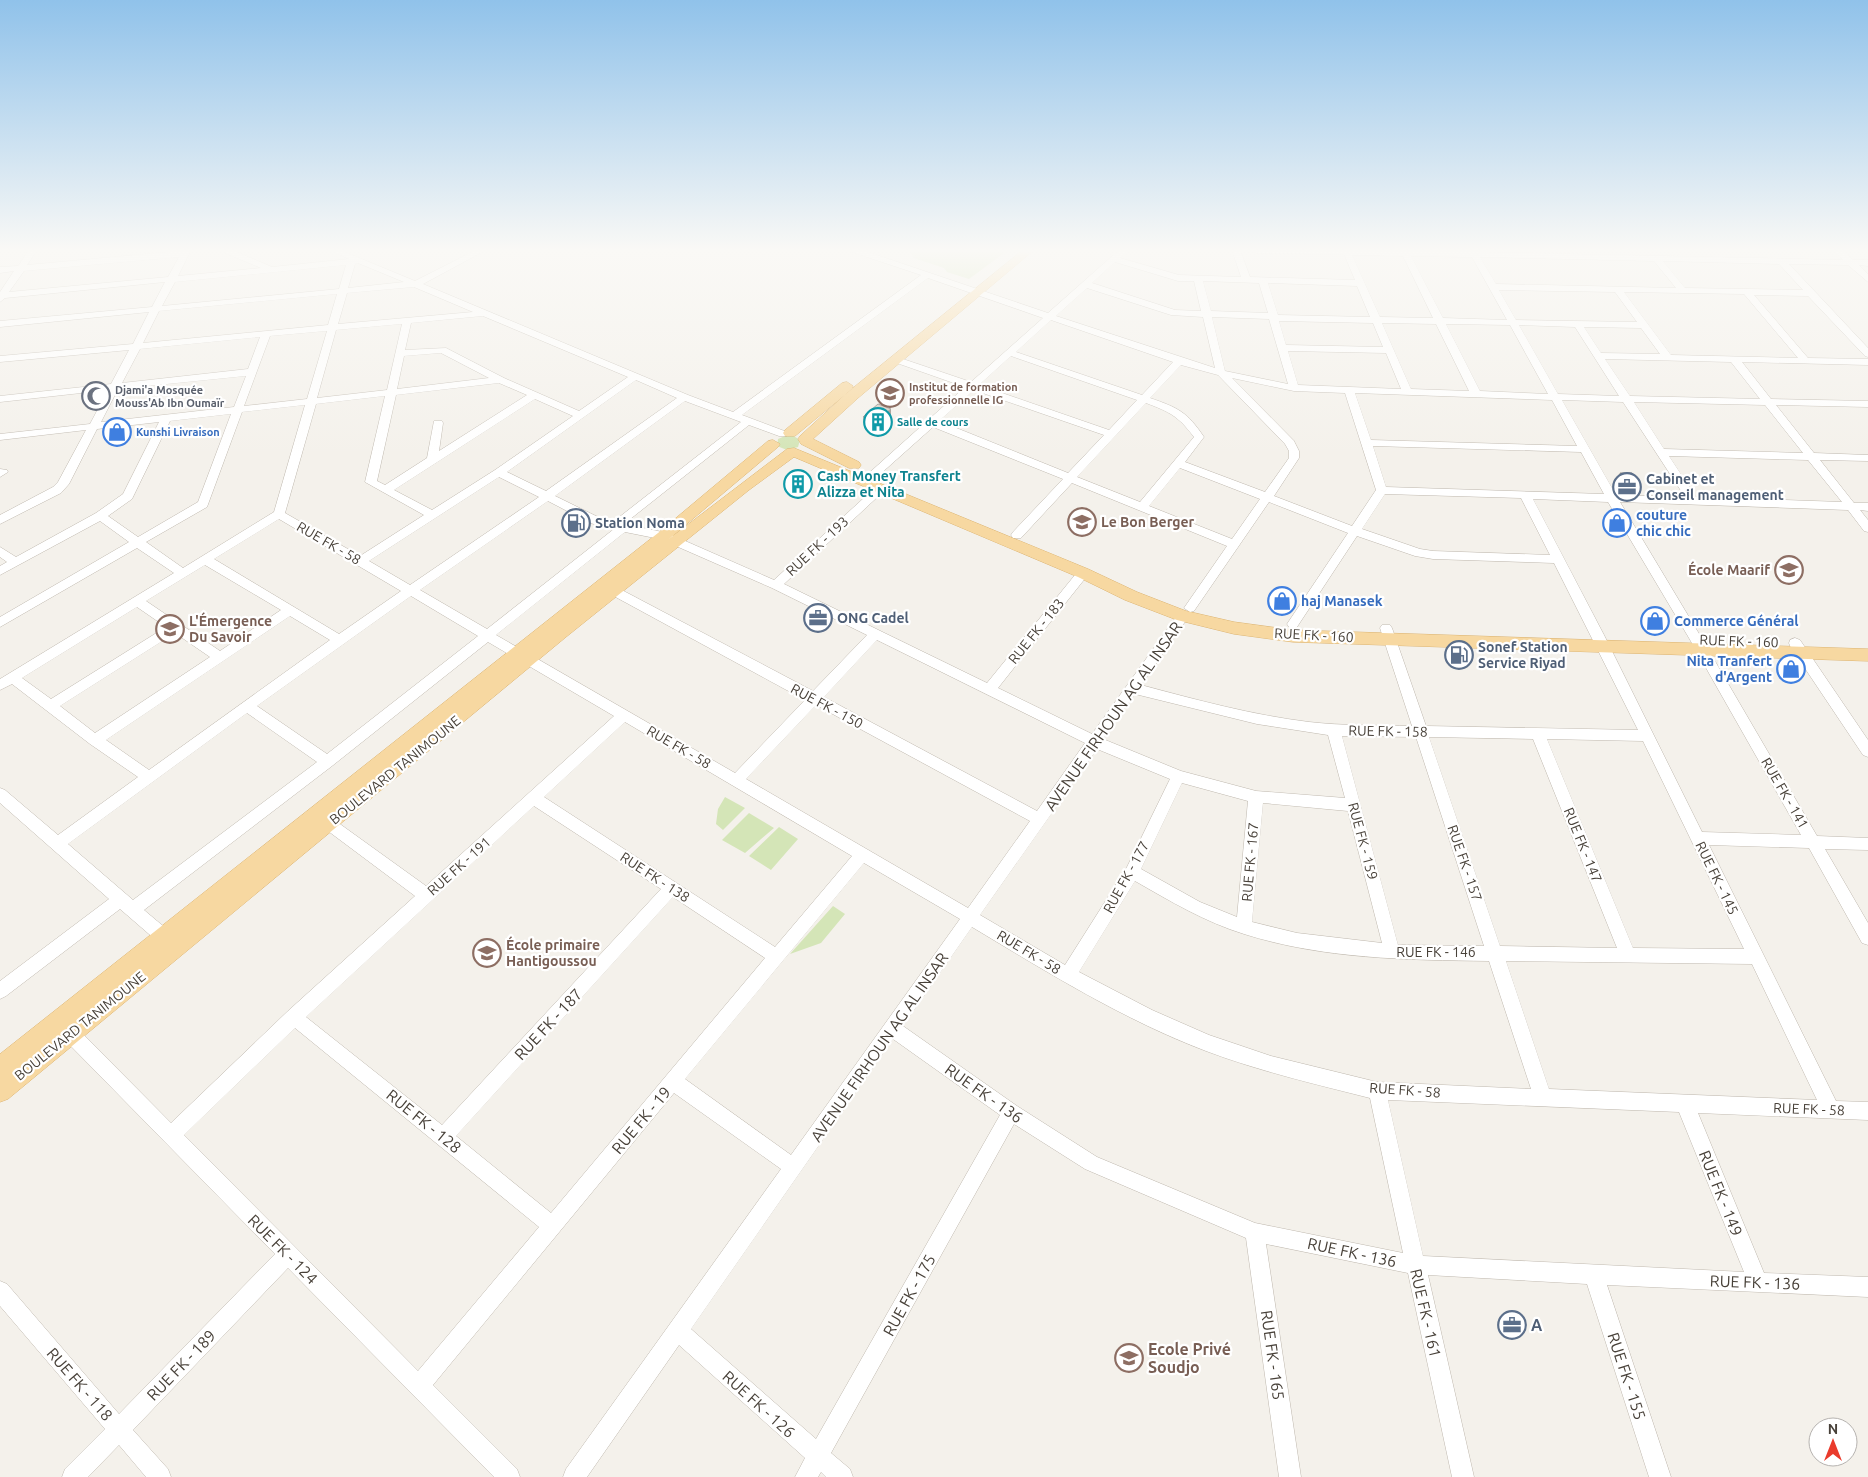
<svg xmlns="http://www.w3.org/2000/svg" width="1868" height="1477" font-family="Ubuntu,sans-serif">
<rect width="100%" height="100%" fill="#f4f1eb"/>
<path fill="#d4e5b7" d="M909 250H1008L969 279 947 272 944 268 914 258Z
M792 435 800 440 798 447 787 450 777 446 778 439 785 436Z
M725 797 745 808 723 830 716 824 718 809Z
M749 813 774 828 745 853 722 840Z
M779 827 798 839 771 870 749 856Z
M833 906 845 914 821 943 790 954Z"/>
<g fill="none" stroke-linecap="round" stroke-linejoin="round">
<defs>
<path id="minor" d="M29 250H37L27 265 191 250 178 276 261 268 223 252 222 250H232L272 267 349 259 330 250H340L415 281 476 250H486L423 284 688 395 733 412 921 275 852 252 851 250H862L1048 313 1119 250H1128L1120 258 1179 275 1241 277 1232 250H1240L1250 277 1355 280 1344 254 1256 253 1252 250H1408L1469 252 1468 250H1476L1477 252 1843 260 1833 250H1842L1853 260H1868V266L1859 265 1868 274V282L1848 265 1789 264 1868 348V357L1865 356 1808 296 1754 295 1808 358 1868 359V365L1742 362 1771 399 1868 401V407L1776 405 1814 453 1868 455V461L1820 460 1854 503H1868V511L1860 510 1868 520V532L1864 531 1848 510 1620 502 1698 632 1817 836 1868 838V850L1825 849 1868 923V945L1862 943 1809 848 1709 845 1836 1101 1868 1102V1120L1698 1113 1764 1273 1868 1277V1297L1607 1285 1671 1477H1649L1587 1284 1428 1275 1474 1477H1452L1408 1273 1266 1244 1301 1477H1279L1246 1238 1085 1169 1014 1124 831 1453 850 1469 853 1477H826L821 1472 818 1477H795L805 1458 679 1345 587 1477H563L566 1469 781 1169 674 1093 433 1385 517 1469 520 1477H494L288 1268 133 1430 168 1469 171 1477H146L119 1445 88 1477H62L65 1469 105 1429 0 1306V1281L7 1284 119 1414 275 1254 59 1034 57 1028 59 1022 65 1020 71 1022 171 1123 288 1011 415 896 316 822 314 818 316 814 321 812 326 814 426 886 614 716 488 642 332 766 144 910 169 931 171 936 169 941 163 943 157 941 120 909 6 996 0 999V981L109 899 0 803V788L5 790 58 835 138 777 90 744 12 684 0 690V679L174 573 137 548 0 627V617L129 542 100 521 0 575V566L7 562 0 557V547L16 557 96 513 123 494 159 422 97 429 69 484 61 493 0 524V515L53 487 58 482 86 430 0 440V434L90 424 108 390 0 402V396L111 384 129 350 0 362V356L133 344 149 312 0 327V321L152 307 165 282 5 298 0 302V292L14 271 0 273V267L18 266ZM1352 255 1403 256 1433 318 1380 317ZM1411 256 1472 257 1507 320 1443 318ZM179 257 168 277 9 292 24 271ZM1480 257 1654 261 1676 288 1496 284ZM1663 261 1779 264 1803 290 1685 288ZM1115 262 1178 281H1194L1201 311 1175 310 1092 283ZM358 263 404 282 348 288 355 264ZM346 265 339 289 162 306 175 282ZM928 278 1043 318 971 382 900 358H894V362L965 387 869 473 868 475 869 477H877L933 427 1063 479 1013 532 1011 535 1013 538H1021L1072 483 1227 546 1184 608 1190 612 1194 611 1269 502 1348 533 1287 624 1289 627H1297L1357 536 1415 556 1433 559 1554 563 1638 730 1426 726 1392 628 1390 625H1382L1380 628 1412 726C1378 725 1343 726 1309 722 1252 715 1197 700 1141 685L1189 616 1183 612 1179 613 1092 734 998 688 1087 576 1089 573 1087 570H1079L987 683 784 584 885 490 887 488 885 486H877L774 580 667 533 624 524 749 425 779 436H787L788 434 787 432 742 415ZM1203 281 1259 283 1268 313 1211 311ZM1268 283 1357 286 1370 317 1278 315ZM414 287 473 312 338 324 347 293ZM1087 288 1171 315 1203 317 1215 368 1056 316ZM1499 290 1615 292 1637 322 1516 320ZM1624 292 1744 294 1798 358 1671 355ZM337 294 328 325 143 343 159 311ZM483 316 628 377 579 411 504 378 446 348 405 350 411 323ZM1212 317 1269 319 1288 384 1225 371ZM1051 320 1173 362 1142 395 1016 352ZM1279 321 1373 323 1383 347 1286 345ZM1382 323 1436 324 1469 391 1411 389ZM402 324 387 390 317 398 336 330ZM1446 324 1510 325 1548 394 1480 391ZM1519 325 1575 327 1619 396 1558 394ZM1584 327 1641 328 1660 354 1601 353ZM327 331 307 399 244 406 270 336ZM260 337 248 369 122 383 140 349ZM1288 351 1386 353 1401 389 1298 385ZM441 353 489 378 397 389 404 356ZM1011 356 1137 400 1109 430 979 385ZM1605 359 1731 362 1760 399 1630 396ZM1181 365 1218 375 1285 444 1289 451V458L1265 492 1185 462 1204 437C1187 412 1179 408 1150 398ZM246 376 234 407 101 422 118 389ZM1232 378 1294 391 1345 393 1376 490 1352 526 1274 496 1299 458V451L1294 441ZM636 380 677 398 546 491 507 472ZM499 383 527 395 439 451 443 423 442 421H434L427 458 385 485 377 481 396 395ZM974 390 1104 435 1068 473 939 421ZM1355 393 1552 400 1577 446 1371 440ZM385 396 365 482 424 515 360 556 285 513 316 404ZM535 399 573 416 495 470 432 510 394 490ZM1562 400 1623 402 1685 497 1616 495ZM685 401 741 422 613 522 598 517 555 496ZM1634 402 1765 405 1803 453 1664 449ZM1146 403C1170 412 1178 416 1194 437L1140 502 1077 477ZM305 405 274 512 183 568 146 542 207 507 242 412ZM231 414 198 502 138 537 108 516 132 499 170 421ZM1373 446 1581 452 1604 494 1386 487ZM1669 456 1808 460 1842 502 1696 497ZM1180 468 1260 499 1232 539 1149 506ZM499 477 539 497 410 585 369 561ZM1385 494 1521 498 1550 555 1433 551 1420 549 1362 529ZM1533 499 1608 502 1689 638 1801 835 1702 832 1604 635ZM548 501 590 523 614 529 487 629 420 590ZM279 519 401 591 339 634 214 559ZM625 532 660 539 772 588 867 635 813 691 618 588H610L608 591 610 594 805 700 735 773 496 635ZM205 565 281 610 220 651 146 601ZM411 596 478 636 327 754 257 706ZM137 607 166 627 51 699 22 678ZM290 616 330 640 149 770 106 740ZM175 633 210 657 95 733 60 706ZM877 640 1085 743 1037 811 824 697ZM1135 694 1257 724 1328 735 1345 798 1256 791 1181 771 1103 739ZM816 705 1030 821 968 908 746 779ZM247 713 317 762 133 900 68 844ZM625 722 852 856 775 947 544 797ZM1342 736 1416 737 1484 946 1398 945ZM1429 737 1533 739 1617 948 1500 946ZM1547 739 1643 741 1744 949 1633 948ZM1097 749 1170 779 1127 867 1065 965 980 915ZM1182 783 1248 801 1237 917 1200 902 1141 869ZM1263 803 1348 811 1382 943 1297 933 1252 922ZM534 806 661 889 442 1125 306 1017ZM864 863 960 919 791 1155 685 1079ZM1135 881C1170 901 1205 922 1244 934 1323 959 1407 960 1489 961L1531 1089 1377 1082 1271 1056 1209 1035 1152 1010 1079 972ZM673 897 765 958 551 1213 456 1136ZM972 927C1047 972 1124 1020 1206 1051 1259 1071 1315 1084 1370 1098L1403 1253 1255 1223 1097 1157 1017 1106 903 1026ZM1506 961 1752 964 1817 1100 1549 1089ZM295 1028 539 1227 418 1371 184 1135ZM893 1039 1000 1115 816 1439 691 1329ZM1388 1100 1679 1112 1744 1272 1423 1256Z
M0 469 7 470 8 472 0 477Z
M1795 638 1800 640 1868 740V757L1863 755 1790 646 1789 643 1790 640Z"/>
<path id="major" d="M1023 250H1034L858 398 813 439 859 462 861 465 859 468H849L801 444 798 439 800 436 848 392Z
M847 382 853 386 852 389 795 436H785L783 433 785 430 842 383Z
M773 440 780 444 778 447 669 539 787 449 794 448 1088 569 1137 592 1186 611 1234 622 1293 630 1868 649V661L1293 642 1234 634 1177 620 1125 600 1078 577 794 457 749 490 566 637 8 1099 0 1102V1054L658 533 768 441Z"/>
</defs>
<use href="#minor" stroke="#bfb8ae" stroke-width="1"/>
<use href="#major" stroke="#dcb472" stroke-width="1"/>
<use href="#minor" fill="#fff" fill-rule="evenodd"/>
<use href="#major" fill="#f7d8a1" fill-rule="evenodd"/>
</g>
<path fill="#b7afa6" d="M863 417H891V421L881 430 864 425Z
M1620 473 1639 485 1633 493H1622L1615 481Z"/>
<path fill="#958f87" d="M891 409V421L881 430 880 422 887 412Z"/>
<path fill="#d5ccc1" stroke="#958f87" d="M878 404 891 409 887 412 891 413 880 422 863 417Z
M1620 473H1632L1639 485H1627Z"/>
<linearGradient id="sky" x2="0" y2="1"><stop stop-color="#90c2ea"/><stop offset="0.55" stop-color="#faf9f6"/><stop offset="1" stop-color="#faf9f6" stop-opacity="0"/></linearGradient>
<rect width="1868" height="456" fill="url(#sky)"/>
<defs>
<symbol id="university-ring" viewBox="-11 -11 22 22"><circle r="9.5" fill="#fff" stroke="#8d6e63" stroke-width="1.5"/><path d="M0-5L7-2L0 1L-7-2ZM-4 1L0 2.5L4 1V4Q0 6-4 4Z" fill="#8d6e63"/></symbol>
<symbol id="mosque-ring" viewBox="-11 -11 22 22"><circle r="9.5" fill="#fff" stroke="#6b7280" stroke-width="1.5"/><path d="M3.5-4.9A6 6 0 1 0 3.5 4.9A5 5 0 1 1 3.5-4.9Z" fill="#6b7280"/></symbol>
<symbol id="building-ring" viewBox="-11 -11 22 22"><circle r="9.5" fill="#fff" stroke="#0f9aa8" stroke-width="1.5"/><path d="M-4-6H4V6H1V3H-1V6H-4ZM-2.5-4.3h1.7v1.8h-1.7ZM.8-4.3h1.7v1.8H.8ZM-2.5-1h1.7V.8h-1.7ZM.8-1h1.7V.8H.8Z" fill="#0f9aa8"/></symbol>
<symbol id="shop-ring" viewBox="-11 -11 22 22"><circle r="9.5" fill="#fff" stroke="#3f7fe0" stroke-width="1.5"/><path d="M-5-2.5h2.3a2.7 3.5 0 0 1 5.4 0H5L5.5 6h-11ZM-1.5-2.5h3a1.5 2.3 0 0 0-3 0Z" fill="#3f7fe0"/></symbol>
<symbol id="office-ring" viewBox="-11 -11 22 22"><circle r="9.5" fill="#fff" stroke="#5c6f8a" stroke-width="1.5"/><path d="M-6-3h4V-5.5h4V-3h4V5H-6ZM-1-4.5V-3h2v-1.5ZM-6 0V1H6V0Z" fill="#5c6f8a"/></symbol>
<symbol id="school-ring" viewBox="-11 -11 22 22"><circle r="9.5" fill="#fff" stroke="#8d6e63" stroke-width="1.5"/><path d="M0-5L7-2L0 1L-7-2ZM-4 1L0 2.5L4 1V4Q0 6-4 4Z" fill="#8d6e63"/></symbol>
<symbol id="fuel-ring" viewBox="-11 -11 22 22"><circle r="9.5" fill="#fff" stroke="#5c6f8a" stroke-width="1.5"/><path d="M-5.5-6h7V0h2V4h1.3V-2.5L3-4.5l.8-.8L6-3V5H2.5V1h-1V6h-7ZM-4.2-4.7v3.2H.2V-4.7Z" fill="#5c6f8a"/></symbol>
</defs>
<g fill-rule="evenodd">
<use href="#university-ring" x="874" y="377" width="32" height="32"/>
<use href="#mosque-ring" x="80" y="380" width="32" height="32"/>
<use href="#building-ring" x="862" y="406" width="32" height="32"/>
<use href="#shop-ring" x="101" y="416" width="32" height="32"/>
<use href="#building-ring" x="782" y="468" width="32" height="32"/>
<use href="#office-ring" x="1611" y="471" width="32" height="32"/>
<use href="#school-ring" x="1066" y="506" width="32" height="32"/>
<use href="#fuel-ring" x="560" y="507" width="32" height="32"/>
<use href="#shop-ring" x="1601" y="507" width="32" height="32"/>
<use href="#school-ring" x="1773" y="554" width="32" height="32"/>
<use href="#shop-ring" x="1266" y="585" width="32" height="32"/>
<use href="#office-ring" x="802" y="602" width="32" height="32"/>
<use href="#shop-ring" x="1639" y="605" width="32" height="32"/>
<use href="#school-ring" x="154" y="613" width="32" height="32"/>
<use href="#fuel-ring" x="1443" y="639" width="32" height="32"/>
<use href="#shop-ring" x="1775" y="653" width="32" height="32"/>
<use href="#school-ring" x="471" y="937" width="32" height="32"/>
<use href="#office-ring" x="1496" y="1309" width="32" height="32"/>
<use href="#school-ring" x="1113" y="1342" width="32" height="32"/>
</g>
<g text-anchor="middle" stroke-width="4.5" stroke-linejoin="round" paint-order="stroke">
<g font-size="11" font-weight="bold" fill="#785e54" stroke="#fff" text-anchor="start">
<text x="909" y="391">Institut de formation<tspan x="909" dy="13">professionnelle IG</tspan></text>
</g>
<g font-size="11" font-weight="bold" fill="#5b616d" stroke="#fff" text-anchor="start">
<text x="115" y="394">Djami'a Mosquée<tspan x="115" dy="13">Mouss'Ab Ibn Oumaïr</tspan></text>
</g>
<g font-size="11" font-weight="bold" fill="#0d838f" stroke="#fff" text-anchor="start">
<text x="897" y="426">Salle de cours</text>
</g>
<g font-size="11" font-weight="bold" fill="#366cbe" stroke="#fff" text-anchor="start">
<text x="136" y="436">Kunshi Livraison</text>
</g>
<g font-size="14" font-weight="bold" fill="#0d838f" stroke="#fff" text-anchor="start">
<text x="817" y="481">Cash Money Transfert<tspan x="817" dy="16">Alizza et Nita</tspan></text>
</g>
<g font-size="14" font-weight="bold" fill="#4e5e75" stroke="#fff" text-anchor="start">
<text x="1646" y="484">Cabinet et<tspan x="1646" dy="16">Conseil management</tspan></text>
<text x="595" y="528">Station Noma</text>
<text x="837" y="623">ONG Cadel</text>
<text x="1478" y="652">Sonef Station<tspan x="1478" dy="16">Service Riyad</tspan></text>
</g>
<g font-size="14" font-weight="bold" fill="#366cbe" stroke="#fff" text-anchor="start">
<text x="1636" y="520">couture<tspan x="1636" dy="16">chic chic</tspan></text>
<text x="1301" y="606">haj Manasek</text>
<text x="1674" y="626">Commerce Général</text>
<text x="1772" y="666" text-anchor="end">Nita Tranfert<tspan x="1772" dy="16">d'Argent</tspan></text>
</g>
<g font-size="14" font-weight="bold" fill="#785e54" stroke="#fff" text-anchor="start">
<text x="1101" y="527">Le Bon Berger</text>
<text x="1770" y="575" text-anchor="end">École Maarif</text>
<text x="189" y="626">L'Émergence<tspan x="189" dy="16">Du Savoir</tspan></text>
<text x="506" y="950">École primaire<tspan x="506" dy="16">Hantigoussou</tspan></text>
</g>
<g font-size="14" fill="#484139" stroke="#fff">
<text transform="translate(329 543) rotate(30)" y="5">RUE FK - 58</text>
<text transform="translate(817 546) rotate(-43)" y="5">RUE FK - 193</text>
<text transform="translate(1036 631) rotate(-51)" y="5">RUE FK - 183</text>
<text transform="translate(1314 635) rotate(3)" y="5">RUE FK - 160</text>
<text transform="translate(1739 641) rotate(2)" y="5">RUE FK - 160</text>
<text transform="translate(827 706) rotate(28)" y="5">RUE FK - 150</text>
<text transform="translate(1388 731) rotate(1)" y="5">RUE FK - 158</text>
<text transform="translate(679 747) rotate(30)" y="5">RUE FK - 58</text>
<text transform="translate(395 770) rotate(-39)" y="5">BOULEVARD TANIMOUNE</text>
<text transform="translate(1785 793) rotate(60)" y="5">RUE FK - 141</text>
<text transform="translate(1363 841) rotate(75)" y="5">RUE FK - 159</text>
<text transform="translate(1583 845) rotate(68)" y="5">RUE FK - 147</text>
<text transform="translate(1250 862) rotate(-85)" y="5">RUE FK - 167</text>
<text transform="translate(1465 863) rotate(71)" y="5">RUE FK - 157</text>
<text transform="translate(459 866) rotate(-42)" y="5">RUE FK - 191</text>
<text transform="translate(655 877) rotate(33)" y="5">RUE FK - 138</text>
<text transform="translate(1126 877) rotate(-61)" y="5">RUE FK - 177</text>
<text transform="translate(1717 878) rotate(64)" y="5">RUE FK - 145</text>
<text transform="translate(1029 952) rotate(31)" y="5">RUE FK - 58</text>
<text x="1436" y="957">RUE FK - 146</text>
<text transform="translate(80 1026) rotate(-39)" y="5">BOULEVARD TANIMOUNE</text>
<text transform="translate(1405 1090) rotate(4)" y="5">RUE FK - 58</text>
<text transform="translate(1809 1109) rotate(2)" y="5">RUE FK - 58</text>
</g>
<g font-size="16" fill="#484139" stroke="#fff">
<text transform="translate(1113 716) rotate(-55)" y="6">AVENUE FIRHOUN AG AL INSAR</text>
<text transform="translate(548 1024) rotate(-47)" y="6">RUE FK - 187</text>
<text transform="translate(879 1047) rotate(-55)" y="6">AVENUE FIRHOUN AG AL INSAR</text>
<text transform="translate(984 1093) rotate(35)" y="6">RUE FK - 136</text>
<text transform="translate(641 1120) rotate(-50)" y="6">RUE FK - 19</text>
<text transform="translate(424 1121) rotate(39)" y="6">RUE FK - 128</text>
<text transform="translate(1721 1193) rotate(68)" y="6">RUE FK - 149</text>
<text transform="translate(283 1249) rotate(45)" y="6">RUE FK - 124</text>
<text transform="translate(1352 1252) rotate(12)" y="6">RUE FK - 136</text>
<text transform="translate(1755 1282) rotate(2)" y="6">RUE FK - 136</text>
<text transform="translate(909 1295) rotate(-61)" y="6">RUE FK - 175</text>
<text transform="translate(1426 1313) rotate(77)" y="6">RUE FK - 161</text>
<text transform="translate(1273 1355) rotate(82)" y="6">RUE FK - 165</text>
<text transform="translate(181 1365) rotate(-46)" y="6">RUE FK - 189</text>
<text transform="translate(1627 1376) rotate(72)" y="6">RUE FK - 155</text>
<text transform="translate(80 1384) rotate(49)" y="6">RUE FK - 118</text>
<text transform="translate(759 1404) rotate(42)" y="6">RUE FK - 126</text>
</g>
<g font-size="16" font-weight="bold" fill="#4e5e75" stroke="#fff" text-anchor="start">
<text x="1531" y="1331">A</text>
</g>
<g font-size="16" font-weight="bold" fill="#785e54" stroke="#fff" text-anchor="start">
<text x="1148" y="1355">Ecole Privé<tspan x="1148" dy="18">Soudjo</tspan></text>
</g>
</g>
<g transform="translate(1833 1442)"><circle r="24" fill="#ffffff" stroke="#b6b3b0"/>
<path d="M0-4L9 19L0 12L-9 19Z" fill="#ea3b2c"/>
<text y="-8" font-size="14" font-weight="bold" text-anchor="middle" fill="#484139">N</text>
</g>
</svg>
